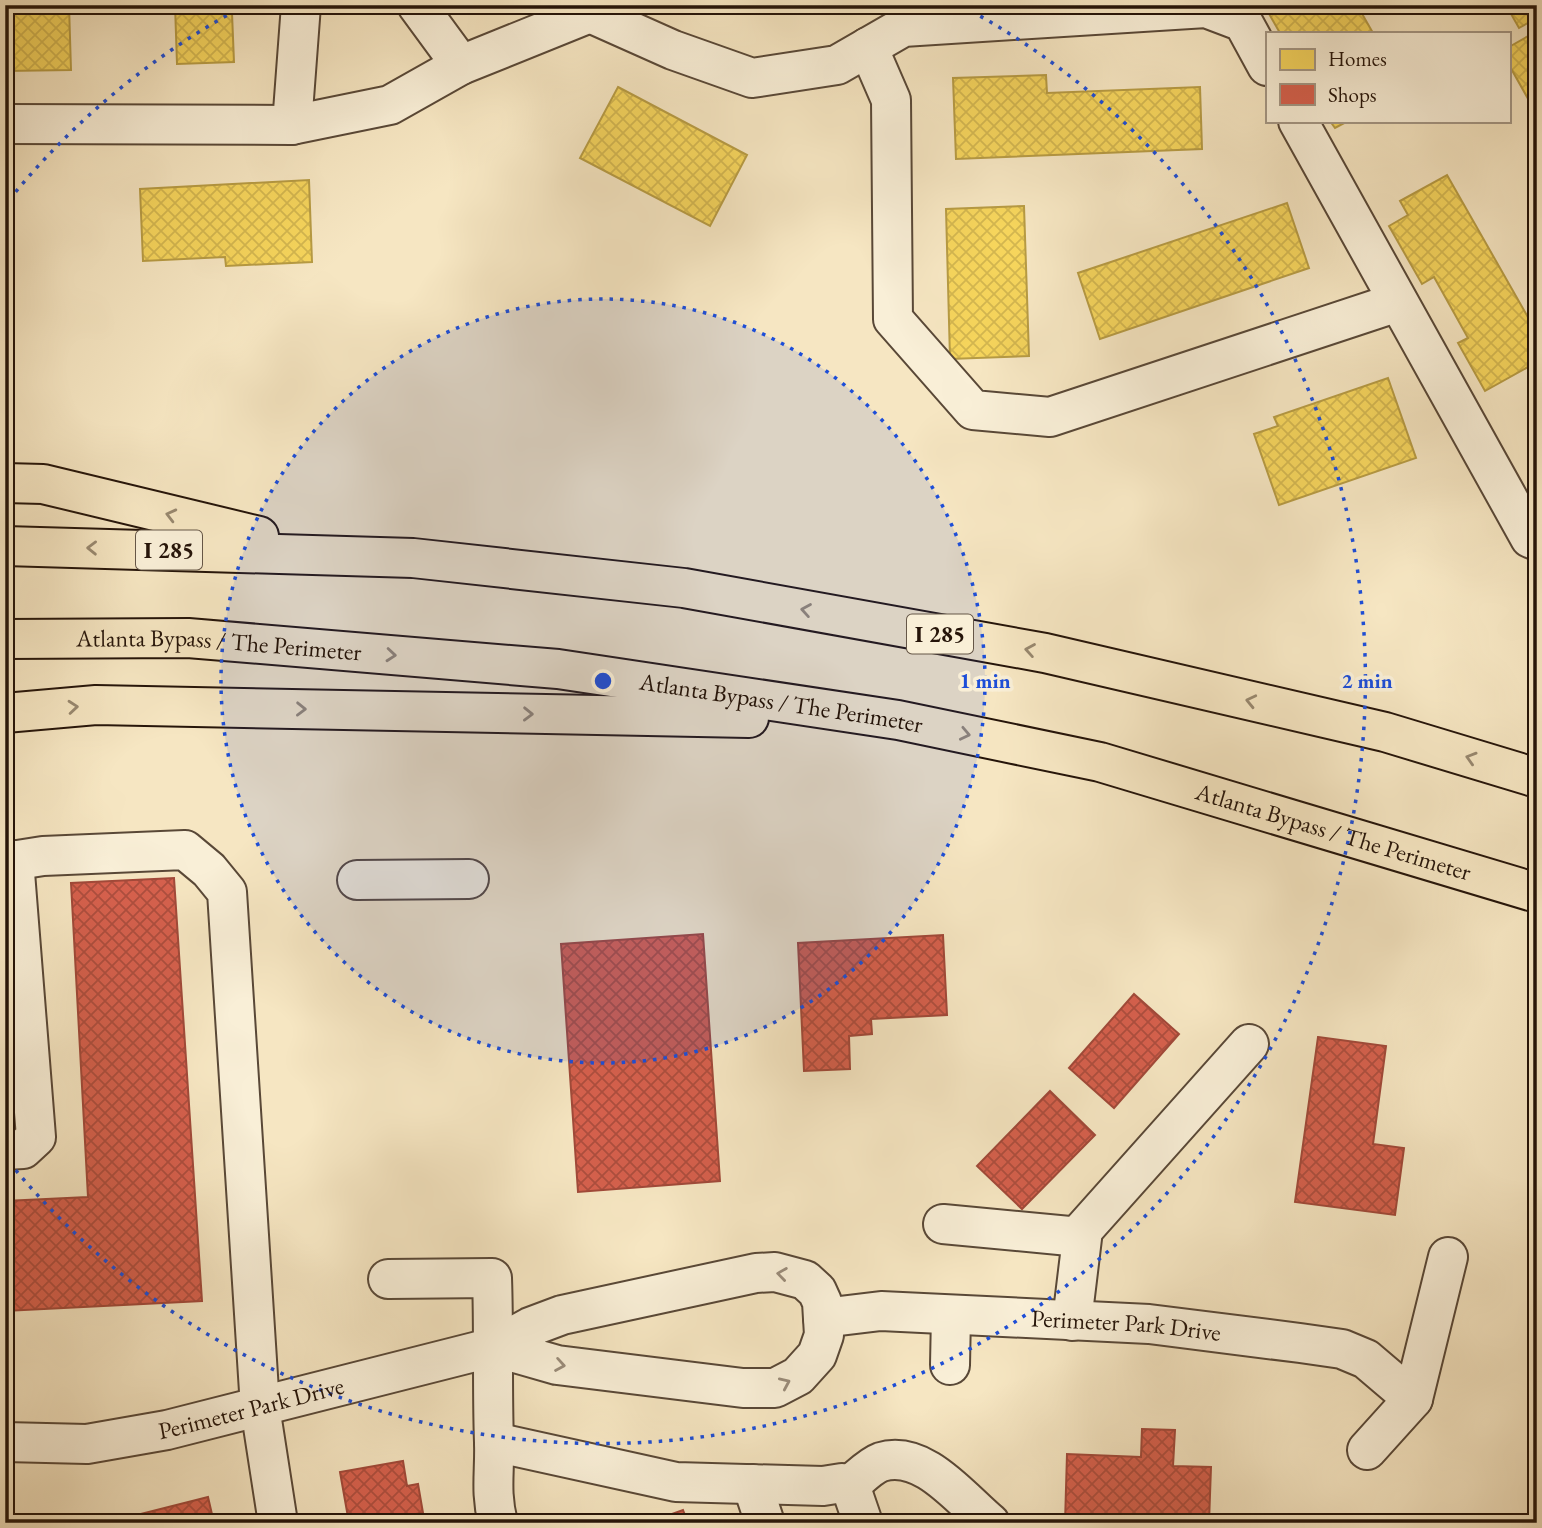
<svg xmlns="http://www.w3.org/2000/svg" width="1542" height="1528" font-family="'EB Garamond',serif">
<defs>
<pattern id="homes-cross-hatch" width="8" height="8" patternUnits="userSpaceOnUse" patternTransform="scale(1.75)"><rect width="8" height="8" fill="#f6d55c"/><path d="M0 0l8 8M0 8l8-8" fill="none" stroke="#d3b64f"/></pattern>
<pattern id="shops-cross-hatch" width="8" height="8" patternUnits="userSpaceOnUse" patternTransform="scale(1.75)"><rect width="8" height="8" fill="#d6604d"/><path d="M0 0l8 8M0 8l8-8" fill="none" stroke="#ad4e3e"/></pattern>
</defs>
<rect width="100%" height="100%" fill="#f6e6c2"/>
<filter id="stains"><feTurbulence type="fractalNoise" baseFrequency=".00286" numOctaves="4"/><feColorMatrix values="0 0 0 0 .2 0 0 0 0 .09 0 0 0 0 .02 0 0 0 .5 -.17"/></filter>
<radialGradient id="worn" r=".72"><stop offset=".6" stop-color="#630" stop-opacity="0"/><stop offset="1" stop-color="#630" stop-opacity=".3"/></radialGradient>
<path fill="url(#homes-cross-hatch)" stroke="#b79b43" stroke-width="2" d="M5 5H69L71 70 5 71Z
M175 5H245V13H232L234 62 177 64Z
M747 5H774L772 13Z
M1264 5H1357L1373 33H1280Z
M1506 5H1537V18L1519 28Z
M1537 31V100L1531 104 1509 65V47Z
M1046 75 1047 93 1200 87 1202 149 956 159 953 78Z
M618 87 747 155 710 226 580 158Z
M1330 121H1348L1335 128Z
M1447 175 1537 333V362L1485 391 1458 343 1468 338 1434 277 1422 284 1389 226 1408 215 1400 201Z
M309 180 312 262 226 266 225 257 143 261 140 189Z
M1287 203 1309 268 1100 339 1078 273Z
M1024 206 1029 356 950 359 946 209Z
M1388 378 1416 458 1279 505 1254 434 1278 426 1274 417Z
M1537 466V482L1530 470Z"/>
<path fill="url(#shops-cross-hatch)" stroke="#a14939" stroke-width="2" d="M174 878 202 1301 5 1311V1201L88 1197 71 883Z
M703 934 720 1181 578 1192 561 944Z
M943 935 947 1015 871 1019 872 1034 849 1036 850 1069 804 1071 798 943Z
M1134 994 1179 1034 1114 1108 1069 1068Z
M1318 1037 1386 1046 1373 1144 1404 1148 1395 1215 1295 1202Z
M1050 1091 1095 1135 1022 1209 977 1166Z
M1142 1429 1175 1430 1173 1466 1211 1467 1209 1523H1065L1067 1454 1141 1457Z
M403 1461 407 1486 418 1484 423 1513 349 1523 340 1472Z
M208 1497 214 1523H122L121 1519Z
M683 1510 688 1523H647Z"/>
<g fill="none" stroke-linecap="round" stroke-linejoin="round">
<defs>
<g id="minor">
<path d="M417 5 461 65"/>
<path d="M591 5 590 13 673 50 752 78 837 65 903 27 1206 8 1243 22 1267 66"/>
<path d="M868 47 891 100 893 319 973 410 1050 417 1398 302"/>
<path d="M1298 121 1530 538 1537 541"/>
<path d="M5 124 292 125 390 105 461 65 590 13"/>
<path d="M292 125 301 5"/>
<path d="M5 862 43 856 185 850 209 870 227 892 260 1407 278 1523"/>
<path d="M357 880 469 879"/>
<path d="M5 1150 23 1149 36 1137 14 860"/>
<path d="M943 1224 1080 1237"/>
<path d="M388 1279 492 1278C494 1333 492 1387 494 1442 495 1473 490 1491 498 1523"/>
<path id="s1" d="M823 1318 881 1311 1149 1324 1300 1343 1342 1349 1366 1359 1413 1399"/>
<path d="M1072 1321 1083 1230 1249 1044"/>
<path d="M950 1365 951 1315"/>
<path id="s2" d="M5 1442 87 1444 167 1430 494 1347 530 1327 562 1315 756 1273 775 1272 805 1280 817 1291 822 1302 824 1335 817 1355 798 1376 775 1388H743L557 1365 494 1347"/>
<path d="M494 1442 676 1482 823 1486 842 1483 850 1485 863 1523"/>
<path d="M1367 1450 1413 1399 1448 1257"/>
<path d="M752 1484 765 1523"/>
<path d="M850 1485C859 1478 870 1466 881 1462 923 1449 960 1498 990 1523"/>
</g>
<g id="highway">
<path d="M5 483 43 484 259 536"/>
<path d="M5 546 413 558 684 588 1045 653 1385 732 1537 778"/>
<path id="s3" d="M5 639 188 638 558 669 898 720 1100 762 1537 893"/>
<path d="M5 713 96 705 749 718"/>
</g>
</defs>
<use href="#minor" stroke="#594837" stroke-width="42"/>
<use href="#highway" stroke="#251409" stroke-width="42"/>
<use href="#minor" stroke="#f9efd7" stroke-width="38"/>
<use href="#highway" stroke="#f6e6c2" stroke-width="38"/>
</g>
<defs><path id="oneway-chevron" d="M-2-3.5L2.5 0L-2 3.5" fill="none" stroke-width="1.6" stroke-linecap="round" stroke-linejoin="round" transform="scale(1.75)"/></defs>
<g stroke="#98886f">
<use href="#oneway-chevron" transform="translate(171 515) rotate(-166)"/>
<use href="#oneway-chevron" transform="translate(92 548) rotate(-179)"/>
<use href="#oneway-chevron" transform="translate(806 610) rotate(-170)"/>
<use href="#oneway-chevron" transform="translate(1030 650) rotate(-170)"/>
<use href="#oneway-chevron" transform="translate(391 655) rotate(5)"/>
<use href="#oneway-chevron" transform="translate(1251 701) rotate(-167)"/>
<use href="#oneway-chevron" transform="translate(73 707) rotate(-5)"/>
<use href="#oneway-chevron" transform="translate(301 709) rotate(1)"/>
<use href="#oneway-chevron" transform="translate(528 714) rotate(1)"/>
<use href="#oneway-chevron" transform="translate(965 734) rotate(12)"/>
<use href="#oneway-chevron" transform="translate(1471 758) rotate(-163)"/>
</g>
<g stroke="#9a8c7a">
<use href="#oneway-chevron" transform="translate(782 1274) rotate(-172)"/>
<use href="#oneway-chevron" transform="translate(560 1365) rotate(10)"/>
<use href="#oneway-chevron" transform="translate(785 1383) rotate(-24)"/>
</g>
<circle cx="603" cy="681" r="382" fill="#1d4ed8" fill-opacity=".12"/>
<g fill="none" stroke="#1d4ed8" stroke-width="3.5" stroke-dasharray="3.5 7">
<circle cx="603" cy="681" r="382"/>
<path d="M9 200A764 764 0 0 1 244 6M962 6A764 764 0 1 1 9 1162"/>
</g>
<g text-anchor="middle" stroke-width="7" stroke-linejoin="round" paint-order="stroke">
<g fill="#f9efd7" stroke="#655647" stroke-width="2">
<rect x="136" y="530.5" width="66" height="39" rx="5"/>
<rect x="907" y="614.5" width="66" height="39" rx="5"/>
</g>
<g font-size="23" font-weight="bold" fill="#251409">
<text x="169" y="558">I 285</text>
<text x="940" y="642">I 285</text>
</g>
<g font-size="24" fill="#251409" stroke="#f9efd7">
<text dy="8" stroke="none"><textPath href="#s3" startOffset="214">Atlanta Bypass / The Perimeter</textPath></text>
<text dy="8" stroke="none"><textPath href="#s3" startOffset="780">Atlanta Bypass / The Perimeter</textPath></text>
<text dy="8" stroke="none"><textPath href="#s3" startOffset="1348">Atlanta Bypass / The Perimeter</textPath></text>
<text dy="8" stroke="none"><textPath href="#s1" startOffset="304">Perimeter Park Drive</textPath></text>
<text dy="8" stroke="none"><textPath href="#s2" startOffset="250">Perimeter Park Drive</textPath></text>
</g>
</g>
<circle cx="603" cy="681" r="10" fill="#1d4ed8" stroke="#f9efd7" stroke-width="3.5"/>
<g font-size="21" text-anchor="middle" font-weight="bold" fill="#1d4ed8" stroke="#f9efd7" stroke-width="7" stroke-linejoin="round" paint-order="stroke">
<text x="985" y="688">1 min</text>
<text x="1367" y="688">2 min</text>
</g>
<rect width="1542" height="1528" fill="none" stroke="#f6e6c2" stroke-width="28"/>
<rect x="7" y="7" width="1528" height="1514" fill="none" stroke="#251409" stroke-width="3.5"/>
<rect x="14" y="14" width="1514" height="1500" fill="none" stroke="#251409" stroke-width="2"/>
<rect x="1266" y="32" width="245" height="91" fill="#f9efd7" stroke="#a49785" stroke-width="2"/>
<rect x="1280" y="49" width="35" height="21" fill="#f6d55c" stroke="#a49785" stroke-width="2"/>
<text x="1328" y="66" font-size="21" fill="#251409">Homes</text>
<rect x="1280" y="84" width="35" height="21" fill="#d6604d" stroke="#a49785" stroke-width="2"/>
<text x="1328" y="102" font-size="21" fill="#251409">Shops</text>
<rect width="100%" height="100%" filter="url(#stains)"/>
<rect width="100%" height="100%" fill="url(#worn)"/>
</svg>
